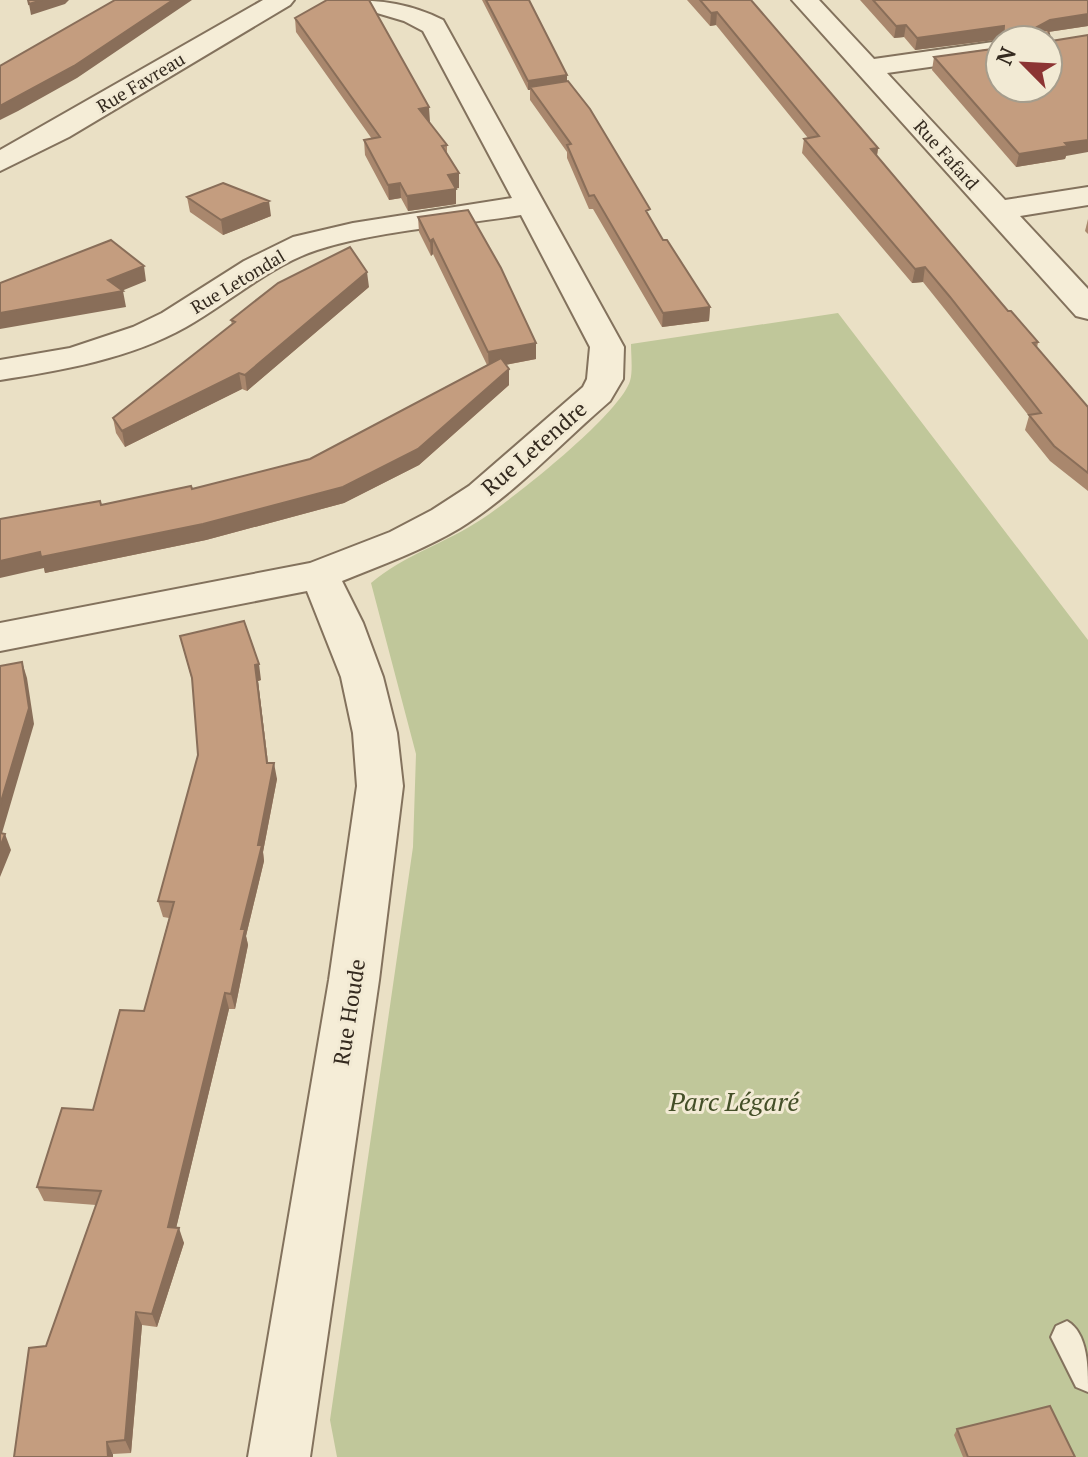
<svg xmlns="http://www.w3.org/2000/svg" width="1088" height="1457" font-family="'PT Serif',serif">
<rect width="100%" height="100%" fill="#eae0c5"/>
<path fill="#c0c79a" d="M838 313 1088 640V1457H337L330 1420 413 847 416 754 371 583C404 555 446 543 482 519 515 497 619 415 630 381 633 371 631 355 631 344Z"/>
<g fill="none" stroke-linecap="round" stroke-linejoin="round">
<defs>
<path id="service" d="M1067 1321C1088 1333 1088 1367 1088 1392L1076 1387 1051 1337 1056 1326Z"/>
<path id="minor" d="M263 0H294L290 5 69 137 0 171V150Z
M346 0C382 0 411 4 443 20L624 347 623 379 610 401C561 443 515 494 460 528 423 550 382 565 342 581L363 623 383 677 397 733 403 786 379 980 310 1457H248L329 980 357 786 353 733 341 677 307 591 0 651V623L310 563 390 532 432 510 469 486 583 387 587 379 590 347 521 215C458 225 376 231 317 250 269 266 230 302 186 327 129 359 63 370 0 380V360L70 348 133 327 162 313 244 261 293 237 353 223 512 198 423 31 404 21 350 5Z
M792 0H819L874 59 1000 41V57L887 73 1005 200 1088 187V205L1020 216 1088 289V319L1076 316Z"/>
</defs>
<use href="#service" stroke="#83725d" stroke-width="4"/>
<use href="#minor" stroke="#83725d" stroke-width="4"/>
<use href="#service" fill="#f5edd7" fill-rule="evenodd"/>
<use href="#minor" fill="#f5edd7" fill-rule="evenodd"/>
</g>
<path fill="#a9876d" d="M482 0H529L567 75V81L663 240 710 307 709 321 662 327 593 209H589L567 158V152L530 100V90H528Z
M687 0H751L878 148 877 156 1008 311 1038 342 1037 348 1088 407V491L1050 461 1025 430 1029 416 947 312 923 282 912 283 802 153 804 139 808 138 716 25 710 26Z
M860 0H1088V26L1048 32 1066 156 1065 159 1016 167 932 70 934 57 1048 40H1002V39L915 50 904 37 894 38Z
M295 18 429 107V122L447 145V154L459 188H456V204L408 211 401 198 389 200 365 155 364 140 372 139 296 32Z
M187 197 271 216 223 235 190 212Z
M418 217 536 343V359L505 365 509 385 419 465 344 503 206 540 45 573 44 568 101 505 192 489 310 459 487 365 433 254 431 256 419 232Z
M1088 219V234L1085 231Z
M369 287 247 391 242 389 125 447 116 433 113 418 232 325 231 320Z
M180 636 261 680 258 681 268 763 277 779 263 852 264 861 246 936 248 945 235 1009H229L176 1228 184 1243 157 1327 142 1325 131 1453 113 1454 46 1346 96 1205 44 1201 37 1187 93 1110 144 1011 169 918 163 917 158 901 198 755 193 684Z
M957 1429 1075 1457H963L954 1435Z"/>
<path fill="#896e59" d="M42 0H69L65 4 31 15 29 4Z
M173 0H192L77 78 18 111 0 120V106Z
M717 12 716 25 710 26 711 13Z
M1088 14V26L1048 32 1034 39 1037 27 1050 20Z
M906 25 904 37 894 38 896 26Z
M1004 26 1002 39 915 50 917 38Z
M567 75V84L530 87V90H528V81Z
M429 107 430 122 420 124 419 109Z
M1088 140V152L1066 156 1065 159 1016 167 1019 154 1065 143Z
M878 148 876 161 871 149Z
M459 173V188L449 190 448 175Z
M400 183 401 198 389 200 388 185Z
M456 189V204L408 211 407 196Z
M269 201 271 216 223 235 221 220Z
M433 239V254L431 256 430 241Z
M144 266 146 281 119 292 123 291 126 307 0 329V313L108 280Z
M925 267 923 282 912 283 915 269Z
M367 272 369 287 247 391 245 375Z
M710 307 709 321 662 327 663 313Z
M536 343V359L489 368 488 352Z
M509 369V385L419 465 344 503 206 540 45 573 44 568 0 578V561L40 552 203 524Z
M239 373 242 389 125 447 122 431Z
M22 662 27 678 34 724 0 840V805Z
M259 664 261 680 258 681 270 779 255 665Z
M274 763 277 779 263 852 264 861 246 936 248 945 235 1009 231 994 241 929Z
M5 834 11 850 0 877V847Z
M225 993 229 1009 173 1241 168 1227Z
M179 1228 184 1243 157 1327 152 1314Z
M136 1312 142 1325 131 1453 125 1440Z
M107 1442 113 1454V1457H108Z"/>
<path fill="#c49d7f" stroke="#896e59" stroke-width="2" d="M28 0H42L29 4Z
M115 0H173L74 66 0 106V66Z
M327 0H369L429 107 419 109 447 145 442 146 459 173 448 175 456 189 407 196 400 183 388 185 364 140 380 137 295 18Z
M486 0H529L567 75 528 81Z
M700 0H751L878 148 871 149 1008 311H1011L1038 342 1033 343 1088 407V473L1054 446 1029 415 1041 413 950 297 925 267 915 269 804 139 819 136 717 12 711 13Z
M873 0H1088V14L1050 20 1037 27 1040 30H1048L1051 41 1088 35V140L1065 143 1068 146 1019 154 934 57 1000 48V88H1048V40H1003L1004 26 917 38 906 25 896 26Z
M568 81 590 109 650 209 646 211 663 240H667L710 307 663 313 594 195 589 196 567 145 571 144 530 87Z
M223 183 269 201 221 220 187 197Z
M468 210 501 268 536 343 488 352 433 239 430 241 418 217Z
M111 240 144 266 108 280 123 291 0 313V283Z
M350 247 367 272 245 375 239 373 122 431 113 418 235 322 231 320 278 283Z
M501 358 509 369 418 449 343 487 203 524 41 557 40 552 0 561V519L100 501 101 505 191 486 192 489 310 459Z
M244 621 259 664 255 665 267 763H274L258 845H262L241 929H245L231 994 225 993 168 1227 179 1228 152 1314 136 1312 125 1440 107 1442 108 1457H14L29 1348 46 1346 101 1191 37 1187 62 1108 93 1110 120 1010 144 1011 174 902 158 901 198 755 192 678 180 636Z
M22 662 29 708 0 805V666Z
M0 833 5 834 0 847Z
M1050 1406 1075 1457H968L957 1429Z"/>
<g text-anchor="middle" stroke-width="6" stroke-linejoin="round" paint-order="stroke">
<g font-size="18" fill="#342a1f" stroke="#f2ead4">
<text transform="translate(141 83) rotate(-31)" y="6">Rue Favreau</text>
<text transform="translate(946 155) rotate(48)" y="6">Rue Fafard</text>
<text transform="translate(238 282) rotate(-31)" y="6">Rue Letondal</text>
</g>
<g font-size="22" fill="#342a1f" stroke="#f2ead4">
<text transform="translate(534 448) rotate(-41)" y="8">Rue Letendre</text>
<text transform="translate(349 1012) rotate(-81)" y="8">Rue Houde</text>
</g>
<g font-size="26" font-style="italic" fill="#444f28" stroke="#f2ead4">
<text x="734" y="1111">Parc Légaré</text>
</g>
</g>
<g transform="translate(1024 64) rotate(294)"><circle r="38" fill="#f2ead4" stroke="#a69d8c" stroke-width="2"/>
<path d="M0-6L14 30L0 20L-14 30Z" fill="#8c3433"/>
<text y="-12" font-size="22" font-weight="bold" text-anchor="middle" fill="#342a1f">N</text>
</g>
</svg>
